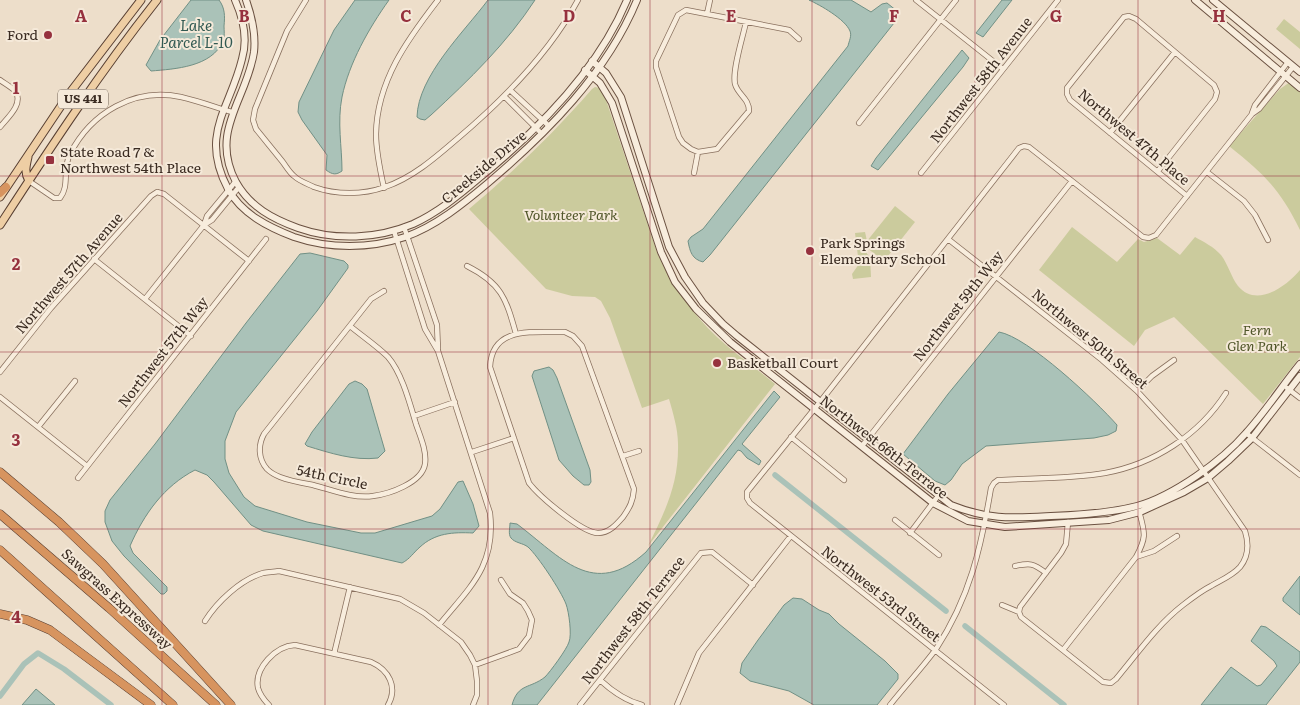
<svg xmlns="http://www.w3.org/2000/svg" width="1300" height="705" font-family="Literata,serif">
<rect width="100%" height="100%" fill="#eddeca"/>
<path fill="#cbcb9d" d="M1284 19 1300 32V49L1276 29Z
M1290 82 1300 91V230C1280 189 1264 174 1229 146L1280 89Z
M595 87 600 88 604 94 658 255C673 284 692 314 717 337 735 354 756 368 775 384L648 546C665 512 679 483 678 444 678 429 673 413 669 399L642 408 610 318 601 301 595 297 572 296 546 289 469 209C513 172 554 133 592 89Z
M895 206 915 222 884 261 867 248V254L870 256 871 277 853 279 852 274 859 264 855 233 865 232 867 241Z
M1072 227 1117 262 1138 239 1144 242 1157 238 1180 255 1195 237C1204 242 1214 247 1221 255 1228 264 1231 277 1238 286 1256 308 1286 287 1300 270V357L1263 404 1174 317 1145 330 1134 346 1039 270Z"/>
<path fill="#aac2b8" stroke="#719085" d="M191 0H219C225 8 225 16 224 26 224 30 225 37 223 41 212 67 175 69 151 71L146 65 160 40Z
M355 0H389C369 28 349 63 342 97 337 122 342 147 342 171 336 175 333 175 326 170L327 155 302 120 298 112 299 102 334 30Z
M488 0H535C507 43 469 80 431 115L425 120 420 119 417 117C418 76 464 32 488 0Z
M809 0H851L871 12 882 4 887 3 897 11 898 18 710 255 703 262C692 259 690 252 688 241L691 237 703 229 848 46C849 41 852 36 850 31 845 19 820 5 809 0Z
M1002 0H1012L983 37 976 33Z
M962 50 969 58 963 67 884 163 878 170 871 166 876 158Z
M310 253 344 261 348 265V268L317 311 236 412 225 441V459L229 473 244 497 255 506 307 522 361 533H375L432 516 440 509 458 482 463 481 473 504 479 526 473 533C453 532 435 533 420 547 414 552 410 559 402 563L263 531 251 525 214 482 207 475 195 470C164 486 144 514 130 546L133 553 167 587V591L164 594H161L124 556 112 541 105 522V511L110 500 155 444 246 323 300 254Z
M999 332C1028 337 1096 401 1117 425L1116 431 1108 435 1094 438 986 446 962 464 951 480 945 485 935 481 903 454 948 394Z
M549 367 553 370 557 378 590 470 591 482 589 485H584L573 476 559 460 532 376 534 371Z
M355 381 362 384 367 389 385 451 378 458C354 461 330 453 307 446L305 444 312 432 349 384Z
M774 391 780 397 742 444 761 461 759 465 747 458 741 451 738 450 537 705H512C518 683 530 689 545 677 550 672 567 649 569 642 572 635 569 612 566 604 561 591 538 556 528 547 523 543 515 543 511 538 508 534 510 528 510 523L517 524C561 557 593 600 646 552Z
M1300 576V615L1283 601V598Z
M793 598 802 599 819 610 829 614 839 624 885 661 898 674V679L877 705H814L789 691 750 681 740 673 742 663 758 640 784 605Z
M1261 626 1266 627 1300 652V662L1266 705H1201L1231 667 1257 686 1261 685 1277 666 1274 661 1251 641Z
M36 689 55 705H22Z"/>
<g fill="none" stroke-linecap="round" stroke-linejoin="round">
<path stroke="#aac2b8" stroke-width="5.5" d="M775 475 946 611
M965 626 1064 705
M0 696 24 664 38 653 64 669 111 705"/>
<defs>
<path id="street" d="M306 0 287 31 255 109 253 120 256 129C265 140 273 150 282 161 286 166 289 172 294 176 299 181 308 184 314 187 336 195 363 195 385 187 412 178 435 158 457 139 503 100 549 54 578 0
M916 0 1003 69
M707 14 710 0
M746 22C743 37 732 70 735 84 738 95 749 98 749 111L717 149 698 152 691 149 683 143 679 137 656 67V61L678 15 686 10 789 30 799 39
M0 80C4 83 13 88 16 92 23 105 7 118 0 127
M510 90 549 126
M504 96 542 134
M1252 113 1255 105 1288 62
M859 123 956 0
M1110 133 1175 52
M1158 171 1215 99 1217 92 1214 85 1136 19 1129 16 1124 17 1067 88V94L1070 100 1187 196
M1207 172 1244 201 1255 215 1268 240
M694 173 698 152
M921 173 1058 0
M29 181 54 198H60C70 186 62 169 70 154 91 113 134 87 181 97 198 101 215 107 232 112
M384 188C380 170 376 152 376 134 377 81 407 40 438 0
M204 225 207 216 236 181
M404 227 437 325 438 349
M394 231 425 329 438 351 490 513C496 566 470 587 439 625
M948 239 1102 360 1137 391 1182 440 1245 531C1249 544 1249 556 1240 567 1232 576 1221 580 1211 586 1201 591 1192 598 1183 605 1157 625 1137 654 1116 679L1111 683 1103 682 1021 617 1019 612 1002 605
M94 259 191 336
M467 266C501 283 506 298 516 334
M145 299 204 225 212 220 239 187
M350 326C362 336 377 346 388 357 402 373 410 404 416 424 420 436 427 451 425 464 422 483 389 494 373 496 354 499 332 490 313 485 302 483 290 481 280 477 275 475 271 473 267 469 258 459 258 445 264 434L371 299 384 291
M565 332 573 336 582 346 634 489C633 501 630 507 623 517 616 525 609 533 598 533 582 533 539 496 529 483L490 367C492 325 534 333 565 332Z
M0 372 51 308 151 196 157 192 164 194 249 261
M1287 388 1300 398
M1137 391 1152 376 1174 360
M0 397 87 466
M414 416 455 402
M38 427 75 381
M1246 433 1300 475
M791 437 844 480
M862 446 1072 181
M472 452 514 438
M623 456 639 451
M78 478 266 239
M895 520 939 555
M910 533 938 496
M1136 557C1147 537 1145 533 1139 511
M1015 566C1030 563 1033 563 1046 573
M1019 612 1020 607 1061 553 1066 544 1068 522
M205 621C217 602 240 580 263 573 268 572 274 572 279 571L400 599 424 613 461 642 470 655 475 665 477 681V695L473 705
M1063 650 1136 557 1154 551 1177 536
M334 654 350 587
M475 665 519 649 529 636 532 620 528 611 523 603 510 594 501 580
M600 680C612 691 626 701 642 705
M269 705C264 700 260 695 258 688 254 668 276 646 295 645L371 662C389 670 398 687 388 705
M580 705 701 553 712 552 753 585
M677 705 699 653 790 537
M890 705C905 686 922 668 936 649 970 597 981 548 991 488L994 483 998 480C1034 478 1070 479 1105 473 1154 464 1199 435 1226 393
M1004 705 750 503 747 498V492L820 402 1019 148 1024 146 1029 147 1143 237 1149 238 1156 235 1252 114 1259 109 1293 67"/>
<path id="secondary" d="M235 0C243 18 248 39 242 59 230 109 199 134 228 189 242 214 268 227 294 237 329 249 370 249 405 237 436 226 463 204 488 183 547 133 607 73 637 0
M246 0C252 17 256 34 254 52 247 99 209 131 236 182 250 207 273 219 298 228 335 241 377 239 413 224 437 213 458 196 478 179 536 132 598 70 627 0
M1195 0 1300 88
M1213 0 1300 72
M592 61 606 73 621 97 669 247 685 277 703 303 723 324 737 336 951 505C988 520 1012 518 1051 516 1079 515 1110 513 1137 506 1173 496 1222 461 1246 433 1266 411 1282 386 1300 364
M585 70 600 83 612 103 661 252 675 282 696 309 730 342 933 503 968 521 1005 527 1109 520 1140 512 1184 492 1208 478 1228 461 1252 438 1300 376"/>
<path id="primary" d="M28 157C26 166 24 172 29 181
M0 197 69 94 141 0
M0 225C50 148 100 72 157 0"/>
<path id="highway" d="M0 193 6 187
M0 472 59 522 103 564 231 705
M0 514 109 608 216 705
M0 550 173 705
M0 614 27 620 50 630 151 705"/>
</defs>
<use href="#street" stroke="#89705e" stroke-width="6"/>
<use href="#secondary" stroke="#6b5141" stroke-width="8"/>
<use href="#primary" stroke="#583f32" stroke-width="9"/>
<use href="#highway" stroke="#583f32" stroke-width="9"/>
<use href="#street" stroke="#f8eddd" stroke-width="4.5"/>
<use href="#secondary" stroke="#f8eddd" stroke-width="6"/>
<use href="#primary" stroke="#eecea4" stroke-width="7"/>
<use href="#highway" stroke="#d7945f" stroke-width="8"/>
</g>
<path fill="none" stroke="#96313e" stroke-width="1" stroke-opacity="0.55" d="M162 0V705M325 0V705M488 0V705M650 0V705M812 0V705M975 0V705M1138 0V705M0 176H1300M0 352H1300M0 529H1300"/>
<g fill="#96313e" stroke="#f5e9d9" stroke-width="2">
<circle cx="48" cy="35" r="5"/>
<rect x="45" y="155" width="10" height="10" rx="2.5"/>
<circle cx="810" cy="251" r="5"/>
<circle cx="717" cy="363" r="5"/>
</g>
<g text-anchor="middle" stroke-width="4" stroke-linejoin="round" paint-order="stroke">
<rect fill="#f5e9d9" stroke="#726458" stroke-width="1" x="58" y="89.5" width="50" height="19" rx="4"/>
<g font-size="12" font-weight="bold" fill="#3a2b21">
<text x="83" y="103">US 441</text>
</g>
<g font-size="14" fill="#3a2b21" stroke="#f5e9d9" text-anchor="start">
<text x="38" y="40" text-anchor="end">Ford</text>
<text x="60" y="157">State Road 7 &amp;<tspan x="60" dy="16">Northwest 54th Place</tspan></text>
<text x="820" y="248">Park Springs<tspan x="820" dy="16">Elementary School</tspan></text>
<text x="727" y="368">Basketball Court</text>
</g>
<g font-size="14" fill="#3a2b21" stroke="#f5e9d9">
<text transform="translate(981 80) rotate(-52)" y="5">Northwest 58th Avenue</text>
<text transform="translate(1134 137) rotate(40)" y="5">Northwest 47th Place</text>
<text transform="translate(484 167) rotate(-40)" y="5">Creekside Drive</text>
<text transform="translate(69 273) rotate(-49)" y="5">Northwest 57th Avenue</text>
<text transform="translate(958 306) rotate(-52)" y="5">Northwest 59th Way</text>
<text transform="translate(1090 339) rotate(40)" y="5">Northwest 50th Street</text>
<text transform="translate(163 352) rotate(-52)" y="5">Northwest 57th Way</text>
<text transform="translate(884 447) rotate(38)" y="5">Northwest 66th Terrace</text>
<text transform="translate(332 477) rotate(12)" y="5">54th Circle</text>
<text transform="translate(881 594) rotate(38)" y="5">Northwest 53rd Street</text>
<text transform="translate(117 599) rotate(42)" y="5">Sawgrass Expressway</text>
<text transform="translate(633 620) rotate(-52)" y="5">Northwest 58th Terrace</text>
</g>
<g font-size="14" font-style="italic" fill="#505629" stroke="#f5e9d9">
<text x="571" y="220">Volunteer Park</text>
<text x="1257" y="335">Fern<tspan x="1257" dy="16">Glen Park</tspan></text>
</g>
<g font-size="15" font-style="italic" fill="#315952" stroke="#f5e9d9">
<text x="196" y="31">Lake<tspan x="196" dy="17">Parcel L-10</tspan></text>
</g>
</g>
<g font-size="16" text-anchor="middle" font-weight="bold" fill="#96313e" stroke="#f5e9d9" stroke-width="4" stroke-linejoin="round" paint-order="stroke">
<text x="81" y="22">A</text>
<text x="244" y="22">B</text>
<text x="406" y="22">C</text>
<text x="569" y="22">D</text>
<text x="731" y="22">E</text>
<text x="894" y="22">F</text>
<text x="1056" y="22">G</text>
<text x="1219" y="22">H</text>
<text x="16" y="94">1</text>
<text x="16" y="270">2</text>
<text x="16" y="446">3</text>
<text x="16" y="623">4</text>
</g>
</svg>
